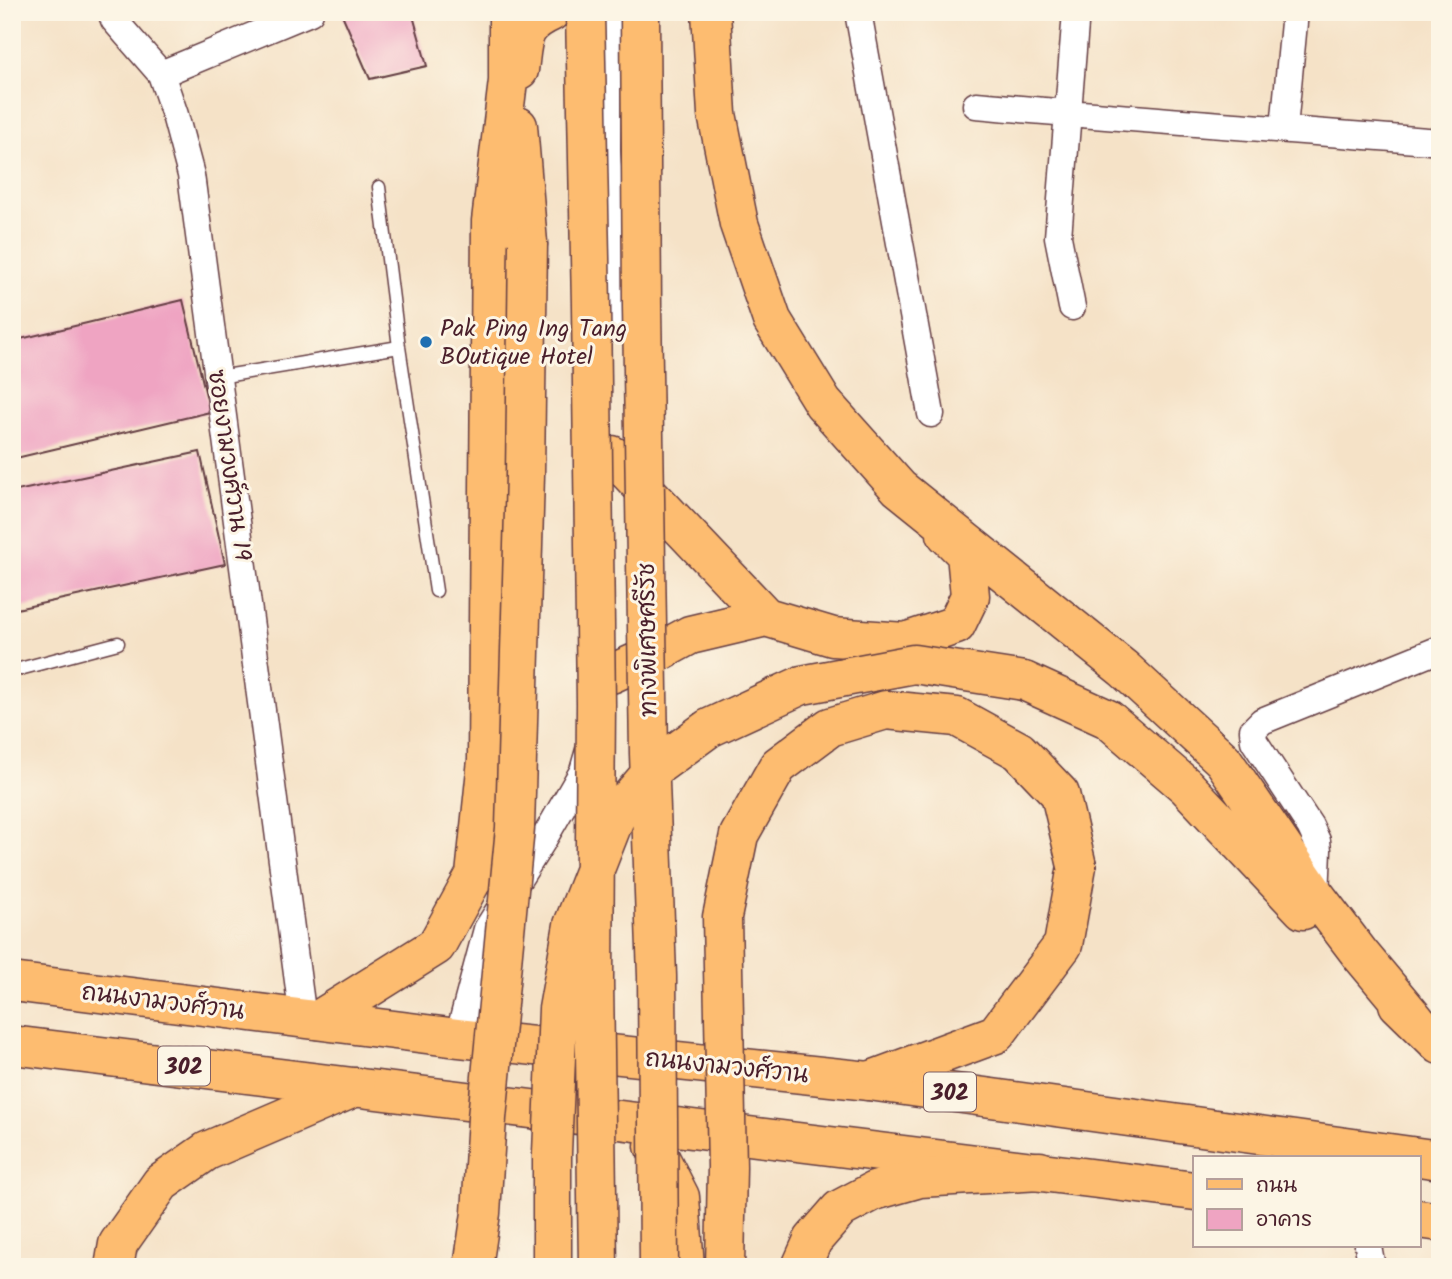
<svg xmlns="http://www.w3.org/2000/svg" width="1452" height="1279" font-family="Kalam,'Playpen Sans Thai',sans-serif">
<rect width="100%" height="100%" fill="#fcf5e5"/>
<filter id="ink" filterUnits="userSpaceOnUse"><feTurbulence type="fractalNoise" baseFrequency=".0143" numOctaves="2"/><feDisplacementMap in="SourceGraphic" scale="14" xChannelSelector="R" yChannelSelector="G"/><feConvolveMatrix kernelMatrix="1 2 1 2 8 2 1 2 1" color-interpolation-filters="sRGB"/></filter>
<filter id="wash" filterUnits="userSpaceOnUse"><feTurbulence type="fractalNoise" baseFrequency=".00686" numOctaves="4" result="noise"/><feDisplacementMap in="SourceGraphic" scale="28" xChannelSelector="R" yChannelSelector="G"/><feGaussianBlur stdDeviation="1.57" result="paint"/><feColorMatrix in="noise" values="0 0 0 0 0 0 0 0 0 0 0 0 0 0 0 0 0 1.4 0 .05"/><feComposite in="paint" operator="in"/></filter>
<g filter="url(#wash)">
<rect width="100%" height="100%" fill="#f5e2c7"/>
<g id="blocks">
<path fill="#efa4c2" d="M341 12H412L427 66 370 79Z
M183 300 210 412 12 459V341Z
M200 452 225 564 12 610V492Z"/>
</g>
</g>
<g filter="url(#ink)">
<use href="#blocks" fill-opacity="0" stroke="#643c42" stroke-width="2"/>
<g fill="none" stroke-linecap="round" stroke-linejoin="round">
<defs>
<path id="service" d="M379 187 399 347 436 591
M219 377 399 347
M12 671 118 643"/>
<path id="minor" d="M111 12 114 20 161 74
M608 12 607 151 610 201V329
M858 12 931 414
M976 105C1130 119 1285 129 1440 142
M1284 128 1295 12
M1072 307 1058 237 1076 12
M1316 896 1318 850 1317 841 1310 826 1254 741 1253 730 1262 721 1440 649
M303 1019 191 175 175 115 161 74 310 12
M458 1038 487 929 542 842 583 771 589 750
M1368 1246 1372 1267"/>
<path id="primary" d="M12 982 458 1038 869 1081 1440 1160
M12 1045 1195 1191
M1419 1219 1440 1222"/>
<path id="motorway" d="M711 12 717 114 739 224 772 320 823 403 899 488 1124 669 1223 760 1316 896 1360 954 1416 1021
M519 70C523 40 520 26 551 12
M518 126 528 243
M612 455 766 617
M611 674 657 653 690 635 766 617 833 637 905 642 956 625 970 596 966 554 946 534
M1024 681 1108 719 1186 786 1303 910
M1398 1004 1440 1045
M318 1020 436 946 475 875 487 760 491 221 508 81V12
M869 1081 996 1034 1063 945 1077 866
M654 1146 680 1197 685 1267
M114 1267 118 1244 161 1183 207 1151 356 1087
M801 1267 813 1240 840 1209 874 1191 920 1178 1040 1171"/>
</defs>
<use href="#service" stroke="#643c42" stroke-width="15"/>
<use href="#minor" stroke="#643c42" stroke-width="29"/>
<use href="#primary" stroke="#643c42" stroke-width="41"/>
<use href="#motorway" stroke="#643c42" stroke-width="41"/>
<use href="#service" stroke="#fff" stroke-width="12"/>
<use href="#minor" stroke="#fff" stroke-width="26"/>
<use href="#primary" stroke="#fdbc6f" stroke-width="38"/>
<use href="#motorway" stroke="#fdbc6f" stroke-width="38"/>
<defs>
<path id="motorway-bridge" d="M585 12 591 306 596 704 594 980 598 1267
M640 12 642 307 649 754 657 976 659 1267
M473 1267 481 1213 487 1118 515 828 525 475 528 243
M552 1267V1153L558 1009 573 925 617 813 657 766 709 728 802 685 914 664 1024 681
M725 1267 727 1167 722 917 739 835 778 766 830 727 886 710 957 717 1019 751 1060 794 1077 866"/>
</defs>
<use href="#motorway-bridge" stroke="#643c42" stroke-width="41" stroke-linecap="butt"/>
<use href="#motorway-bridge" stroke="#fdbc6f" stroke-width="38"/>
</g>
</g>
<circle fill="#1f6fb2" stroke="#fcf5e5" stroke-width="2.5" cx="426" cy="342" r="7"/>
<g text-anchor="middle" stroke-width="6" stroke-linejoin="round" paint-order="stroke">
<g fill="#fcf5e5" stroke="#7f5f63" stroke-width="2">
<rect x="158" y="1046.5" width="52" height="39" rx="5"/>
<rect x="924" y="1072.5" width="52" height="39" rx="5"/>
</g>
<g font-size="23" font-weight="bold" fill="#4a1f2b">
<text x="184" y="1074">302</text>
<text x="950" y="1100">302</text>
</g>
<g font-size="24" fill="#4a1f2b" stroke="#fcf5e5" text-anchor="start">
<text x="440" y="336">Pak Ping Ing Tang<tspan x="440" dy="28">BOutique Hotel</tspan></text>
</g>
<g font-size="24" fill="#4a1f2b" stroke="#fcf5e5">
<text transform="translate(230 465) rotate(82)" y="8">ซอยงามวงศ์วาน 19</text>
<text transform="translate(647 640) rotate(-91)" y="8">ทางพิเศษศรีรัช</text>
<text transform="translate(163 1001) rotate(7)" y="8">ถนนงามวงศ์วาน</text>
<text transform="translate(727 1066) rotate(6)" y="8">ถนนงามวงศ์วาน</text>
</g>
</g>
<rect width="1452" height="1279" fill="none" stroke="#fcf5e5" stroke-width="42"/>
<rect x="1193" y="1156" width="228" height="91" fill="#fcf5e5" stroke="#b59f9b" stroke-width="2"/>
<rect x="1207" y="1179" width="35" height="10" fill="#fdbc6f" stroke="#b59f9b" stroke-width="2"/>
<text x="1256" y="1192" font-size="21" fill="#4a1f2b">ถนน</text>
<rect x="1207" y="1209" width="35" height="21" fill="#efa4c2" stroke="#b59f9b" stroke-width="2"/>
<text x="1256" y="1226" font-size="21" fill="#4a1f2b">อาคาร</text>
</svg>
